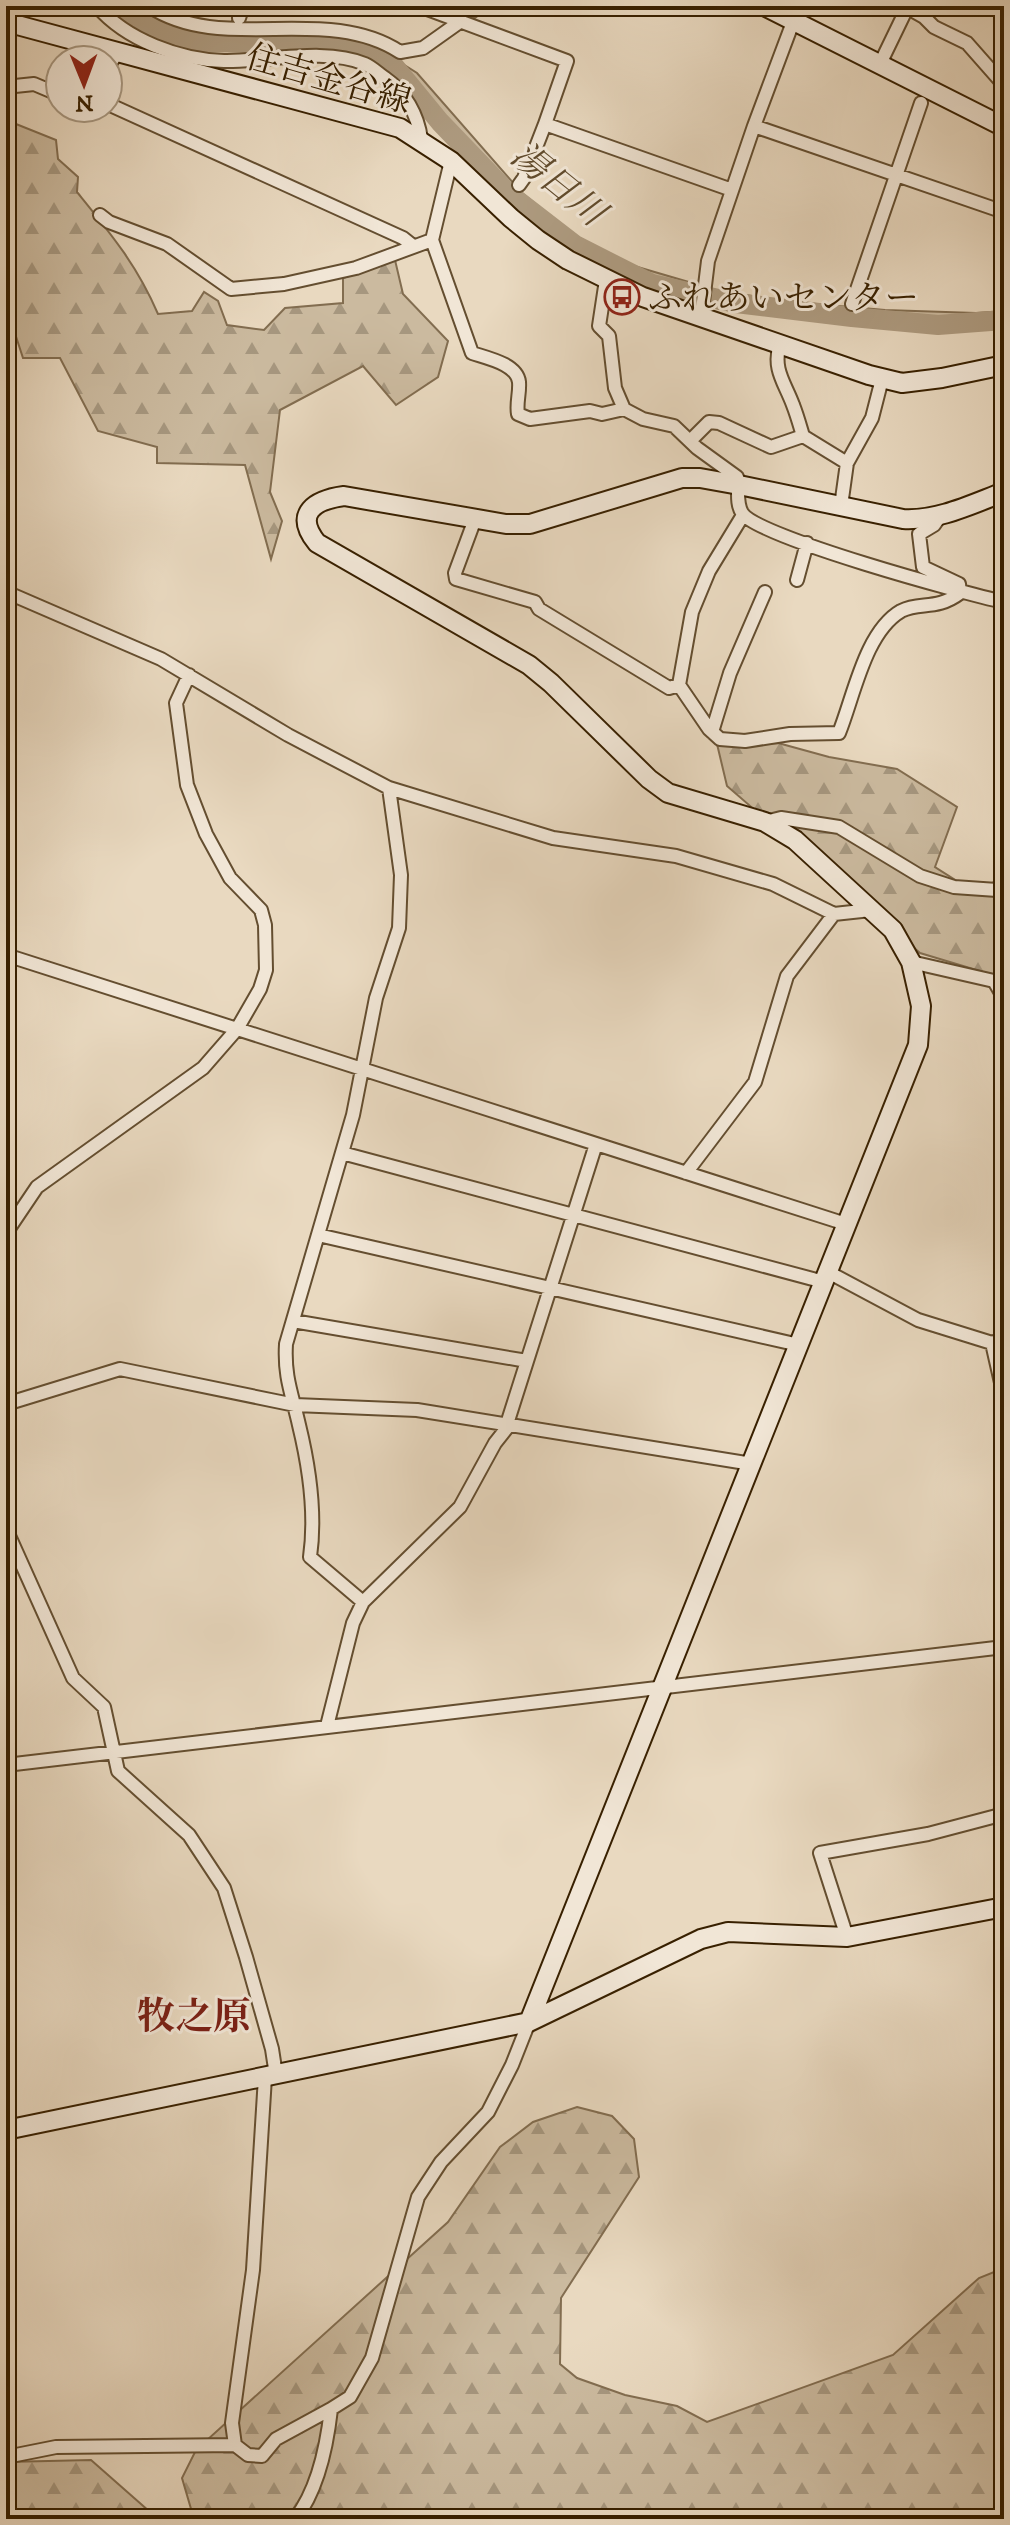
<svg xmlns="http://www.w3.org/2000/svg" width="1010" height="2525" font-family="'IM FELL DW Pica','Noto Serif JP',serif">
<defs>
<pattern id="forest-firs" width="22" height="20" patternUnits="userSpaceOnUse" patternTransform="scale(2)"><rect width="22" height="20" fill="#cbba9f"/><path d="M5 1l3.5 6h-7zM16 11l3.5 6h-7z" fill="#a6977f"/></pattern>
</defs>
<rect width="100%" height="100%" fill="#e9d9c0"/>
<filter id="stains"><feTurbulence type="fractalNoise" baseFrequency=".0025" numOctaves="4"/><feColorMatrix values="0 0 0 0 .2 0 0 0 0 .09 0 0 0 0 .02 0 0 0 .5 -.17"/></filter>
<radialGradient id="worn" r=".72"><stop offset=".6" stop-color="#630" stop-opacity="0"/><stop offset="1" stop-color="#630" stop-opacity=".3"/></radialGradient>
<path fill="#cbba9f" stroke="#826d50" stroke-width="2" d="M112 6H134L149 19 179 30 298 33 363 39 417 73 522 193 573 234 624 263 716 290 782 301 885 310 976 313 1004 311V328L943 332 726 310 661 298 547 242 488 183 403 84 362 56 279 48 217 47 170 41 142 29Z"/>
<path fill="url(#forest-firs)" stroke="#826d50" stroke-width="2" d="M6 120 56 140 58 159 78 177 77 192C111 234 137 265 158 314L192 311 204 292 218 301 227 325 264 330 285 308 343 303V278L395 260 403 294 448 341 438 377 396 405 363 366 280 410 270 492 282 521 271 559 245 465 157 463V447L98 431 60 358H23L8 312 6 315Z
M778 743 829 757 897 769 957 807 935 867 968 888 1004 893V984L1000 977 920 953 727 786 717 744Z
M577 2107 612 2116 634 2139 639 2177 561 2298 560 2364 577 2378 625 2395 677 2406 707 2422 893 2355 979 2278 1004 2268V2519H194L182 2478 196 2450 448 2222 500 2147 533 2122Z
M91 2460 158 2519H6V2462Z"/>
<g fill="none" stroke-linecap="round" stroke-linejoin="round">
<path stroke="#7e694c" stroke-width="3" d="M471 20 491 6
M390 61 411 56"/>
<path stroke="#ad9a7f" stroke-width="20" d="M119 6 166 35 201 42 329 44 362 48 390 61 440 122 509 194 575 245 652 284 736 303 852 317 938 325 1004 320"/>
<defs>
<path id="street" d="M97 6C126 40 180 60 224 61 266 62 325 47 365 64 372 67 379 74 385 78 405 92 418 115 421 139
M149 6C223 55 325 3 400 52L423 48 461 21
M419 6 567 61 545 124 732 190
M908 8 924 17 934 27 967 43 1004 85
M239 18 243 6
M879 66 908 6
M108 67 117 53
M15 86 34 84 60 95
M108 104 403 238 413 246
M754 126 1004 212
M451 161 432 240 472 353C487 358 517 364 519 382 520 393 516 403 518 414L530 419 590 411 602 414 624 409
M519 185 524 178 545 124
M100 215 109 222 167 244 231 289 284 284 356 268 432 240
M606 280 599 326 609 336 615 388 624 409 643 419 674 426 697 448 737 477C740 489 735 501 742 513 757 537 966 594 1004 602
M852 304 921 103
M701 318 708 261 754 126 793 22
M803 436 847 463 841 506
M690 441 709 422 719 423 771 447 803 436C800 426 797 415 793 405 785 383 772 369 780 344
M847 463 872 418 882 379
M941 515 934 525 919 534 923 567 959 584 960 593
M475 519 455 573 456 579 535 602 539 609 669 688 679 685 709 729 720 739 745 741 790 734 839 733C854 696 865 632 901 611 920 601 936 611 960 593
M797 580 807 543
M6 592 161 659 288 735 389 788 553 838 676 856 773 884 834 914 871 910
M679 685 692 612 709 571 743 515
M712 732 730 673 765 592
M765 822 781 818 839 827 920 876 954 887 997 890 1000 885H1004
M6 955 846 1224
M911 962 994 981 1004 998
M342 1153 824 1282
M686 1173 755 1082 787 976 834 914
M6 1233 37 1187 203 1068 237 1029 260 989 266 970 265 925 261 910 230 878 206 834 187 785 176 703 189 675
M318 1235 799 1345
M828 1272 918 1320 992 1343 1004 1339
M293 1321 527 1361
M992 1343 1004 1396
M6 1404 120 1369 295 1405 417 1410 752 1464
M507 1424 596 1144
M6 1529 73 1678 104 1707 118 1771 189 1835 224 1888 246 1957 272 2049 276 2075
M363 1602 310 1557C316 1515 309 1466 299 1425 292 1394 284 1377 286 1344L353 1115 376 998 399 928 401 875 389 788
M327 1726 353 1623 363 1602 460 1507 495 1443 510 1424
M6 1765 1004 1647
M847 1937 820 1853 928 1834 1004 1814
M235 2445 232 2423 253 2270 265 2077
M6 2457 56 2447 235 2445 248 2455 262 2456 276 2439 331 2409
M295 2519C318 2490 327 2445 331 2409L350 2397 372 2358 418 2197 441 2162 488 2112 512 2065 529 2022"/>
<path id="secondary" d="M764 6 1004 127
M6 22 400 128 451 161 511 218 538 240 568 260 643 297 869 375 902 383 942 378 1004 365
M529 2022 918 1045 921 1006 911 962 893 930 795 840 765 822 668 793 649 779 551 683 529 665 317 543C293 513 315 500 344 496L506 524H530L682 478H700L739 485 903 519C938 521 972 504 1004 492
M6 2130 529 2022 701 1939 728 1932 847 1937 1004 1907"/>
</defs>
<use href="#street" stroke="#644e30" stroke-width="16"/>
<use href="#secondary" stroke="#382000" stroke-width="22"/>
<use href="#street" stroke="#f1e6d6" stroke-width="12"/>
<use href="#secondary" stroke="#f1e6d6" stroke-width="18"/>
</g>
<defs>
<symbol id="bus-ring" viewBox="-11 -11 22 22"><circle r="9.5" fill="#f1e6d6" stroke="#8f2418" stroke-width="1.5"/><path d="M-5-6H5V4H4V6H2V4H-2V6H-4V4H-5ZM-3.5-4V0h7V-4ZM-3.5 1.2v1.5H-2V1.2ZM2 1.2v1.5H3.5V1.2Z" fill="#8f2418"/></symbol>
</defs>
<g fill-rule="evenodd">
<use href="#bus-ring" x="602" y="277" width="40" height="40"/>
</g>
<g text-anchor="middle" stroke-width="6" stroke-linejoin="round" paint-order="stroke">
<g font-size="34" fill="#382000" stroke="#f1e6d6">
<text transform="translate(329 78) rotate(16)" y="12">住吉金谷線</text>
</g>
<g font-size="34" fill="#382000" stroke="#f1e6d6" text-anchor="start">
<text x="648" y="309">ふれあいセンター</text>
</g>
<g font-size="36" font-style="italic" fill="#614b2c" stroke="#f1e6d6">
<text transform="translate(559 183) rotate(39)" y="13">湯日川</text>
</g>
<g font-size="38" font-weight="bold" fill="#7a1f14" stroke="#f1e6d6">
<text x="194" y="2029">牧之原</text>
</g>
</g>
<rect width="1010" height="2525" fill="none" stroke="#e9d9c0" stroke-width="32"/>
<rect x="8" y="8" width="994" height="2509" fill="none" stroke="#382000" stroke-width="4"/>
<rect x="16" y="16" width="978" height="2493" fill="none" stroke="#382000" stroke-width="2"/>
<g transform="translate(84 84) rotate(179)"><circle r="38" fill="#f1e6d6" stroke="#a79780" stroke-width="2"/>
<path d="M0-6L14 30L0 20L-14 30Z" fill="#8f2418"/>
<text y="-12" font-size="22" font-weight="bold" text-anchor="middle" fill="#382000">N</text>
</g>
<rect width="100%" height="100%" filter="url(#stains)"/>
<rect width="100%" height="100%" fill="url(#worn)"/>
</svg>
